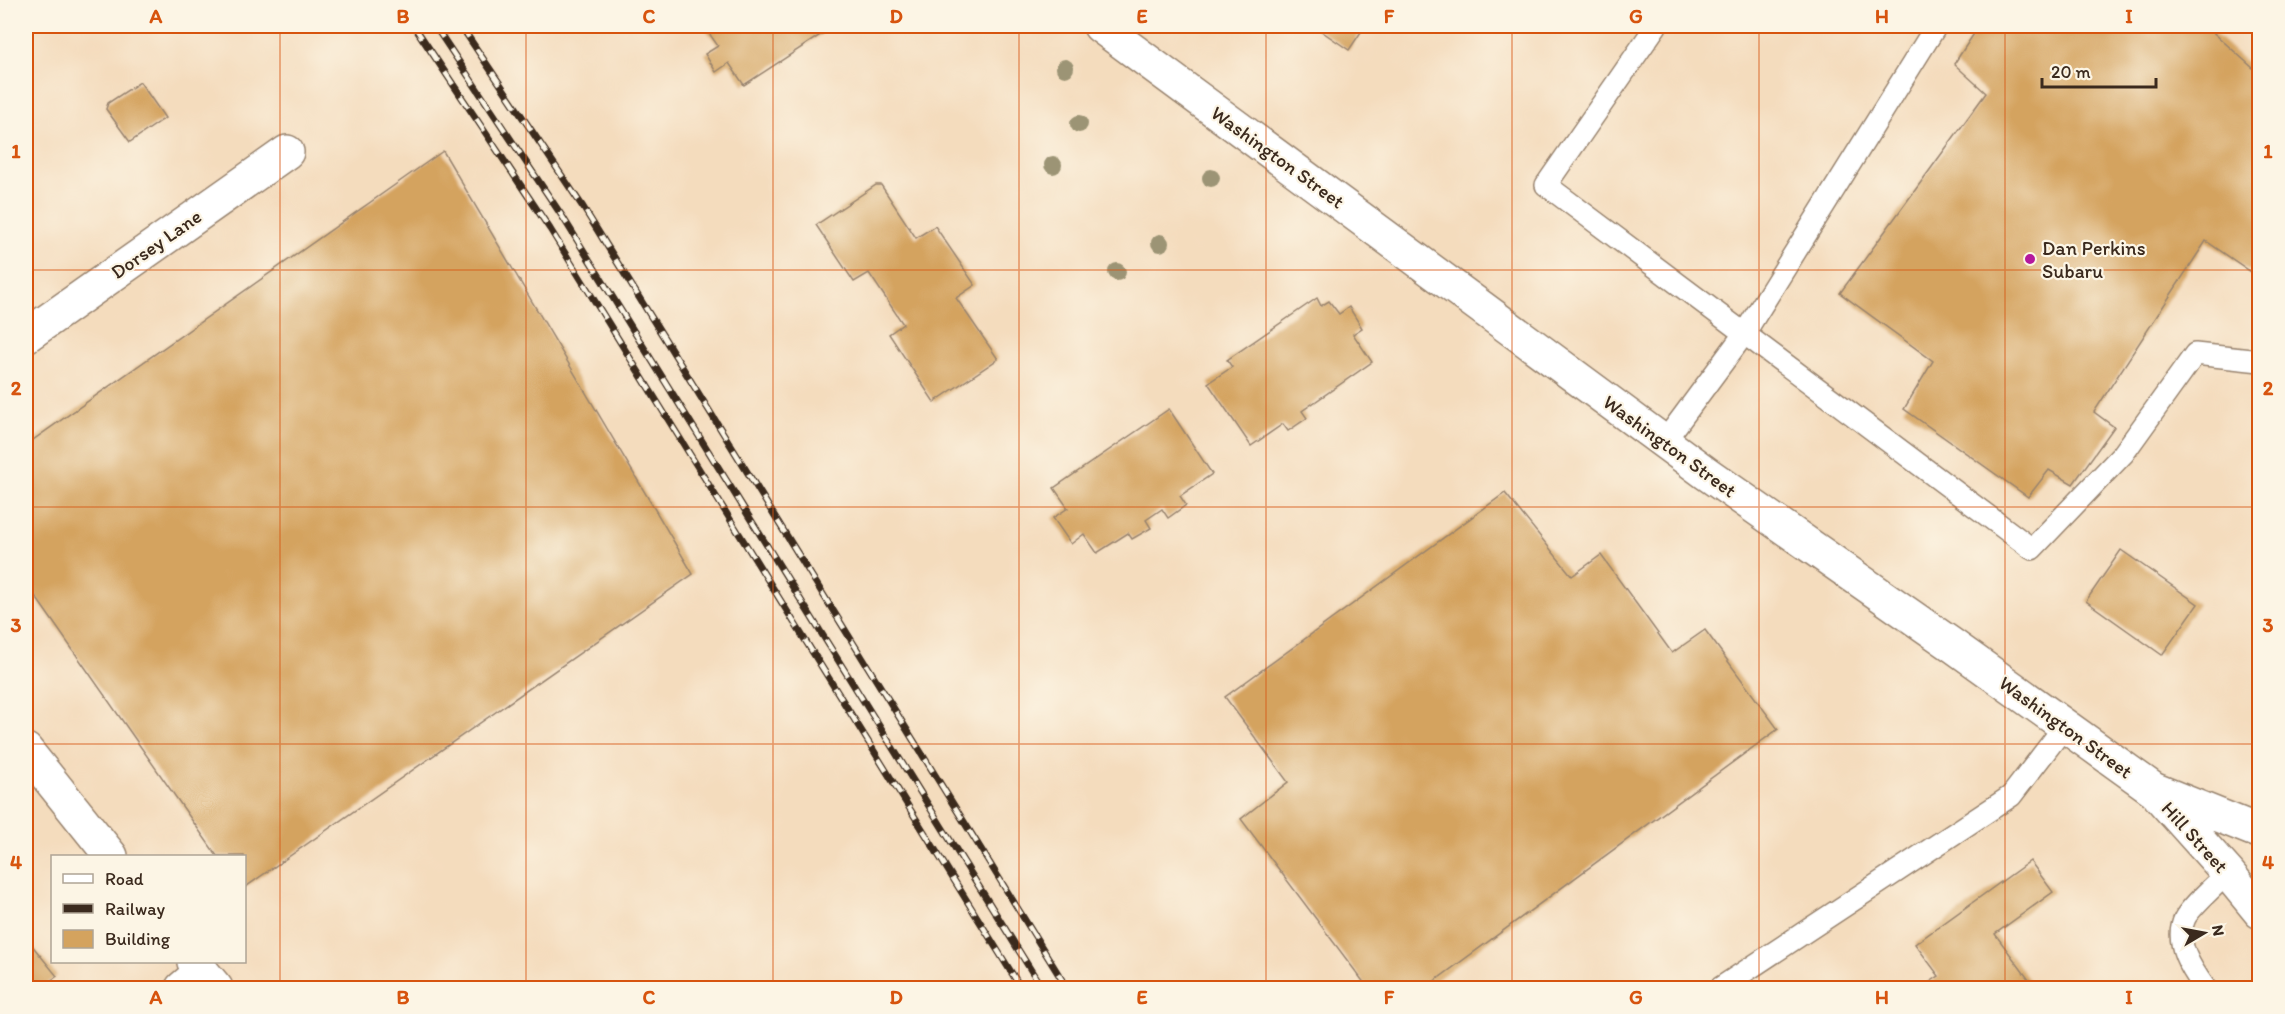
<svg xmlns="http://www.w3.org/2000/svg" width="2285" height="1014" font-family="Itim,sans-serif">
<rect width="100%" height="100%" fill="#fcf5e5"/>
<filter id="ink" filterUnits="userSpaceOnUse"><feTurbulence type="fractalNoise" baseFrequency=".0167" numOctaves="2"/><feDisplacementMap in="SourceGraphic" scale="12" xChannelSelector="R" yChannelSelector="G"/><feConvolveMatrix kernelMatrix="1 2 1 2 8 2 1 2 1" color-interpolation-filters="sRGB"/></filter>
<filter id="wash" filterUnits="userSpaceOnUse"><feTurbulence type="fractalNoise" baseFrequency=".008" numOctaves="4" result="noise"/><feDisplacementMap in="SourceGraphic" scale="24" xChannelSelector="R" yChannelSelector="G"/><feGaussianBlur stdDeviation="1.35" result="paint"/><feColorMatrix in="noise" values="0 0 0 0 0 0 0 0 0 0 0 0 0 0 0 0 0 1.4 0 .05"/><feComposite in="paint" operator="in"/></filter>
<g filter="url(#wash)">
<rect width="100%" height="100%" fill="#f4dcbd"/>
<g id="blocks">
<path fill="#d4a35e" d="M704 26H834L744 85 729 63 716 72 705 54 718 46Z
M1314 26H1365L1349 50Z
M1979 26H2206L2254 69 2260 78V278L2206 241 2094 412 2114 427 2073 484 2049 470 2028 497 1904 409 1933 361 1840 293 1986 93 1954 64Z
M140 82 165 118 130 142 106 109 108 103Z
M443 151 693 574 244 888V856H217L26 583V445Z
M876 185H881L916 238 935 226 975 285 956 298 998 359 934 402 889 334 903 324 869 273 854 282 816 225Z
M1317 298 1321 306 1329 301 1339 314 1349 307 1362 328 1353 334 1372 362 1302 411 1307 418 1288 431 1283 424 1251 446 1208 383 1232 367 1227 360Z
M1169 409 1212 474 1180 496 1186 505 1168 518 1162 509 1146 520 1151 528 1132 539 1128 533 1097 553 1084 534 1071 544 1053 518 1068 508 1054 488Z
M1505 493 1572 576 1601 555 1672 653 1705 630 1778 729 1425 988H1368L1241 819 1288 782 1225 697Z
M2121 550 2198 604 2162 655 2086 601Z
M2030 861 2053 892 1995 934 2035 988H1921L1939 976 1915 944Z
M26 938 57 976 41 988H26Z"/>
</g>
</g>
<g filter="url(#ink)">
<use href="#blocks" fill-opacity="0" stroke="#98836e" stroke-width="1.5"/>
<g fill="none" stroke-linecap="round" stroke-linejoin="round">
<defs>
<path id="service" d="M1656 26 1546 185 2032 549 2123 454 2195 354 2260 361
M1664 442 1744 334 1936 26
M1720 988 2011 796 2064 727
M2205 988C2192 970 2173 942 2185 918 2190 908 2218 882 2228 873"/>
<path id="minor" d="M1100 26 1706 473 1955 647 2153 789 2260 832
M26 336 287 152
M2159 796 2228 873 2260 912
M182 988 202 971"/>
<path id="secondary" d="M26 750 111 856
M194 962 216 988"/>
</defs>
<use href="#service" stroke="#98836e" stroke-width="24"/>
<use href="#minor" stroke="#98836e" stroke-width="36"/>
<use href="#secondary" stroke="#98836e" stroke-width="36"/>
<use href="#service" stroke="#fff" stroke-width="21"/>
<use href="#minor" stroke="#fff" stroke-width="33"/>
<use href="#secondary" stroke="#fff" stroke-width="33"/>
<defs>
<path id="rail" d="M414 26 550 229 1021 988
M435 26 564 219 1042 988
M461 26 583 207 1067 988"/>
</defs>
<use href="#rail" stroke="#3b2a1e" stroke-width="7"/>
<use href="#rail" stroke="#fcf5e5" stroke-width="4.5" stroke-dasharray="14" stroke-linecap="butt"/>
</g>
<g fill="#9c9475">
<circle cx="1065" cy="68" r="9"/>
<circle cx="1079" cy="124" r="9"/>
<circle cx="1053" cy="165" r="9"/>
<circle cx="1211" cy="178" r="9"/>
<circle cx="1160" cy="243" r="9"/>
<circle cx="1117" cy="272" r="9"/>
</g>
</g>
<path fill="none" stroke="#d7540e" stroke-width="1.5" stroke-opacity="0.55" d="M280 26V988M526 26V988M773 26V988M1019 26V988M1266 26V988M1512 26V988M1759 26V988M2005 26V988M26 270H2260M26 507H2260M26 744H2260"/>
<circle fill="#b5179e" stroke="#fcf5e5" stroke-width="2" cx="2030" cy="259" r="6"/>
<g text-anchor="middle" stroke-width="4.5" stroke-linejoin="round" paint-order="stroke">
<g font-size="20" fill="#3b2a1e" stroke="#fcf5e5">
<text transform="translate(1278 157) rotate(36)" y="7">Washington Street</text>
<text transform="translate(156 244) rotate(-35)" y="7">Dorsey Lane</text>
<text transform="translate(1670 446) rotate(36)" y="7">Washington Street</text>
<text transform="translate(2066 727) rotate(36)" y="7">Washington Street</text>
<text transform="translate(2195 837) rotate(48)" y="7">Hill Street</text>
</g>
<g font-size="20" fill="#3b2a1e" stroke="#fcf5e5" text-anchor="start">
<text x="2042" y="255">Dan Perkins<tspan x="2042" dy="23">Subaru</tspan></text>
</g>
</g>
<rect width="2285" height="1014" fill="none" stroke="#fcf5e5" stroke-width="66"/>
<rect x="51" y="855" width="195" height="108" fill="#fcf5e5" stroke="#afa495" stroke-width="1.5"/>
<rect x="63" y="874" width="30" height="9" fill="#ffffff" stroke="#afa495" stroke-width="1.5"/>
<text x="105" y="885" font-size="18" fill="#3b2a1e">Road</text>
<rect x="63" y="904" width="30" height="9" fill="#3b2a1e" stroke="#afa495" stroke-width="1.5"/>
<text x="105" y="915" font-size="18" fill="#3b2a1e">Railway</text>
<rect x="63" y="930" width="30" height="18" fill="#d4a35e" stroke="#afa495" stroke-width="1.5"/>
<text x="105" y="945" font-size="18" fill="#3b2a1e">Building</text>
<g transform="translate(2204 933) rotate(80)" stroke="#fcf5e5" stroke-width="4.5" paint-order="stroke">
<path d="M0-4.5L10 22L0 15L-10 22Z" fill="#3b2a1e"/>
<text y="-9" font-size="16" font-weight="bold" text-anchor="middle" fill="#3b2a1e">N</text>
</g>
<path d="M2042 78v9h114v-9" fill="none" stroke="#3b2a1e" stroke-width="3"/>
<text x="2051" y="78" font-size="18" fill="#3b2a1e" stroke="#fcf5e5" stroke-width="4.5" paint-order="stroke">20 m</text>
<rect x="33" y="33" width="2219" height="948" fill="none" stroke="#d7540e" stroke-width="2"/>
<g font-size="20" text-anchor="middle" font-weight="bold" fill="#d7540e">
<text x="156" y="23">A</text>
<text x="403" y="23">B</text>
<text x="649" y="23">C</text>
<text x="896" y="23">D</text>
<text x="1142" y="23">E</text>
<text x="1389" y="23">F</text>
<text x="1636" y="23">G</text>
<text x="1882" y="23">H</text>
<text x="2129" y="23">I</text>
<text x="16" y="158">1</text>
<text x="2268" y="158">1</text>
<text x="16" y="395">2</text>
<text x="2268" y="395">2</text>
<text x="16" y="632">3</text>
<text x="2268" y="632">3</text>
<text x="16" y="869">4</text>
<text x="2268" y="869">4</text>
<text x="156" y="1004">A</text>
<text x="403" y="1004">B</text>
<text x="649" y="1004">C</text>
<text x="896" y="1004">D</text>
<text x="1142" y="1004">E</text>
<text x="1389" y="1004">F</text>
<text x="1636" y="1004">G</text>
<text x="1882" y="1004">H</text>
<text x="2129" y="1004">I</text>
</g>
</svg>
